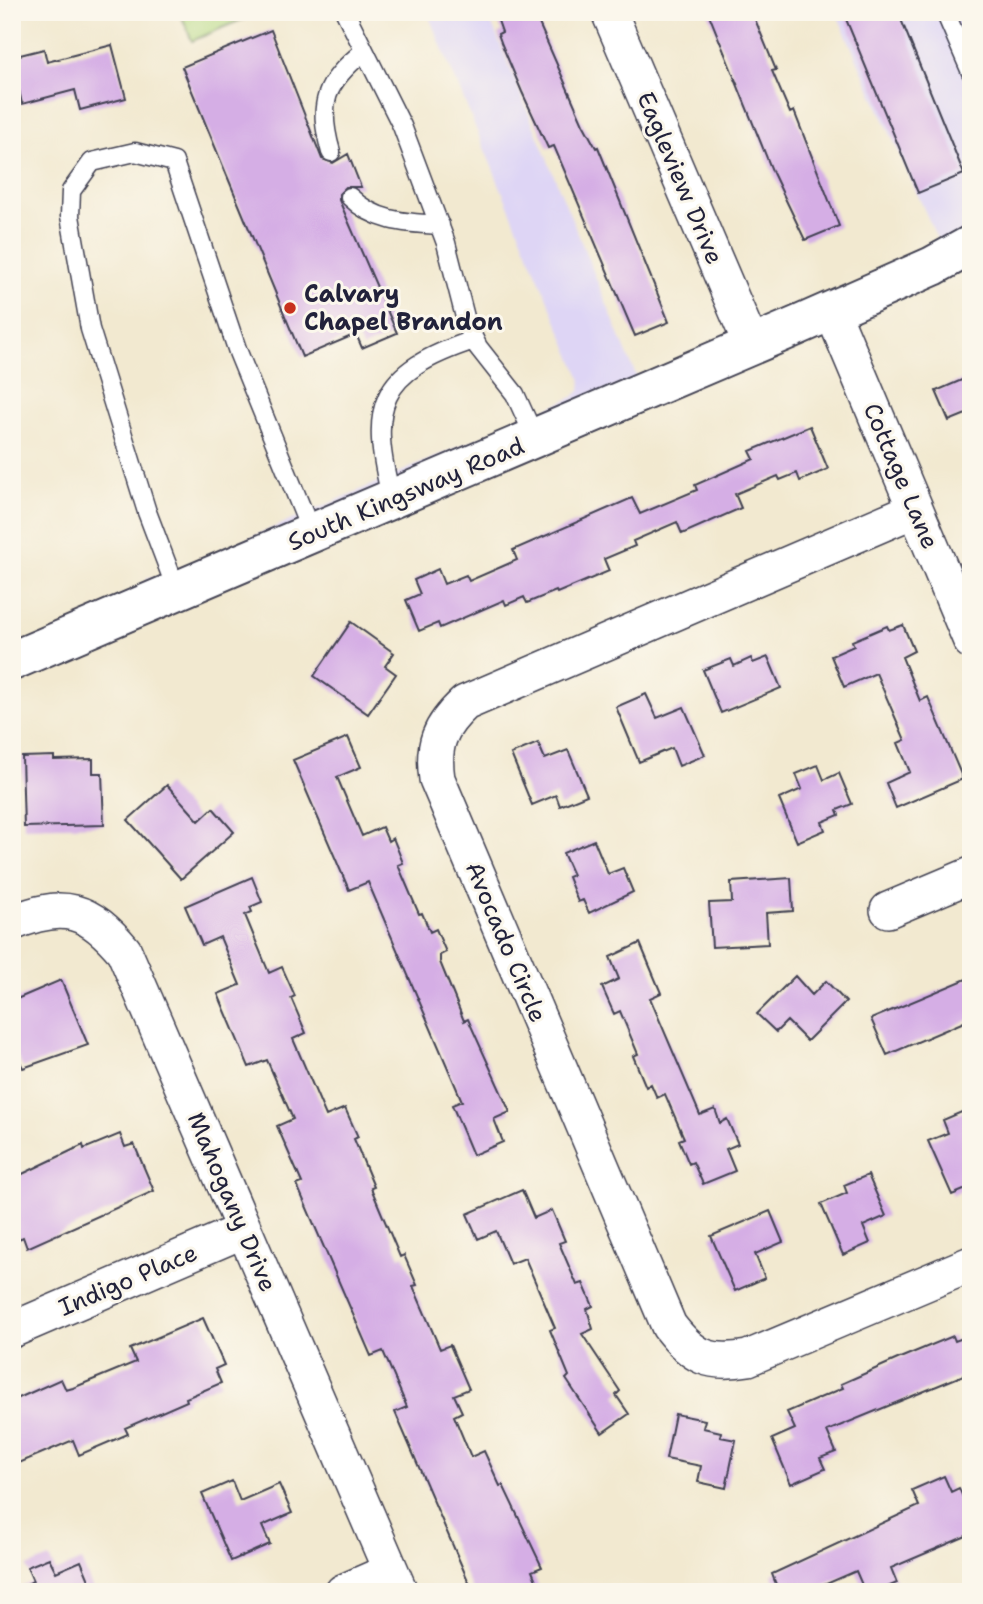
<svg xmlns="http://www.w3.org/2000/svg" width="983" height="1604" font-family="'Shantell Sans',sans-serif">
<rect width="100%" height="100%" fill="#fbf7ec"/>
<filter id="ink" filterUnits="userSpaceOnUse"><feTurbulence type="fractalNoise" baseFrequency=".0143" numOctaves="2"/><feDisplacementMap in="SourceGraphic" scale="14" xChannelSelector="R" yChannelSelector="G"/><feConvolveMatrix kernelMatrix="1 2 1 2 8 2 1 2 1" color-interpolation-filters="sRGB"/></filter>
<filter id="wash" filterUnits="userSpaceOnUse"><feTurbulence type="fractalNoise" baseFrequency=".00686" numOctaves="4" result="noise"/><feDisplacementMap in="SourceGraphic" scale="28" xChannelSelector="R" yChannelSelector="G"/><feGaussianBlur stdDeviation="1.57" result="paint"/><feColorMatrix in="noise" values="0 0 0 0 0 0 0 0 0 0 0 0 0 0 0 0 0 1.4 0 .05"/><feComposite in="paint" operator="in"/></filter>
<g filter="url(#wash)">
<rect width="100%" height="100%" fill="#f2e9d0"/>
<path fill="#ded5f5" d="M427 12H487L637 378 149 587 146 578H158L573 397 580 391 581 379Z
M836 12H971V228L940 245Z"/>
<path fill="#b5d880" stroke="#6c7d5e" stroke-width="2" d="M180 12H246L248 17 192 41Z"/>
<g id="blocks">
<path fill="#d5aee5" d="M495 12H534L583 124 596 148 598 147 669 322 635 336 554 146 548 148 522 92 502 45 498 34 502 32Z
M708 12H752L776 70 772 71 790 113 794 111 839 226 805 240 773 173Z
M843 12H898L964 174 918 193Z
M271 30 322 159 333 163 348 154 361 187H346L339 194V200L397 333 362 348 356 334 302 357 182 67Z
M112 45 126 98 80 110 75 90 22 104 12 57 44 49 47 62Z
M971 376V412L949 421 936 391Z
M810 426 828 469 800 481 797 473 780 480 778 476 735 494 741 508 682 534 677 522 633 541 635 546 604 559 609 571 557 593 556 591 527 603 524 597 506 605 504 600 440 628 438 623 419 631 406 600 420 594 414 580 438 569 444 584 466 575 469 581 517 560 513 550 632 498 640 514 697 490 695 485 754 459 750 451Z
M351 622 394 653 385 666 396 674 368 714 314 676Z
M903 625 914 651 902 657 920 701 928 697 963 779 896 808 886 783 910 772 898 743 905 740 876 673 844 687 831 656 854 646 852 641 887 626 889 630Z
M768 657 781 688 721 713 703 670 731 659 734 666 751 658 753 663Z
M646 694 657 718 684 707 705 755 679 766 672 748 639 762 616 707Z
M348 737 361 767 337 777 362 836 382 827 388 841 393 838 403 863 398 865 419 914 422 913 430 932 436 929 446 952 440 955V962L464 1021 468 1019 510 1112 494 1119 503 1142 473 1155 452 1105 462 1101 368 882 349 890 293 760Z
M538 743 545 759 568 750 587 795 560 806 556 795 532 805 511 754Z
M54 756V760L93 759V773H102L104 825 24 827 22 757Z
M818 765 824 780 839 773 852 804 837 810 839 815 822 822 825 830 797 842 779 799 802 789 796 774Z
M167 785 199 821 213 808 234 832 181 879 128 820Z
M594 840 608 874 623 868 633 892 589 913 583 900 578 902 568 877 573 875 563 853Z
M252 877 262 902 250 907 252 912 245 915 269 973 282 967 295 996 291 998 306 1033 293 1039 326 1116 345 1108 358 1137 354 1139 374 1187 371 1188 400 1257 404 1255 417 1285 413 1286 440 1349 450 1345 469 1389 454 1395 462 1412 454 1416 471 1457 484 1451 500 1486 503 1485 542 1567 532 1571 541 1592H473L395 1412 407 1407 383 1351 371 1356 297 1185 302 1183 277 1126 293 1119 267 1060 249 1067 218 994 240 985 220 937 202 945 185 906Z
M791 878 793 911 766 913 768 944 712 947 709 903 732 902 731 882Z
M640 943 661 993 650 998 700 1115 715 1109 720 1123 727 1119 738 1144 726 1149 735 1171 703 1184 693 1162 689 1164 679 1140 684 1138 665 1094 657 1098 651 1084 646 1087 633 1056 638 1054 620 1011 614 1014 602 987 619 979 610 957Z
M795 976 812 995 826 981 846 1002 807 1041 787 1021 776 1032 757 1014Z
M971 977V1019L887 1055 871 1019Z
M61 980 88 1045 23 1068 12 1046V1001Z
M971 1108V1187L952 1195 928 1141 948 1133 943 1120Z
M120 1134 125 1147 134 1144 154 1191 27 1248 23 1237 12 1242V1179L83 1145 84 1149Z
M868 1175 886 1216 863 1226 870 1243 843 1255 821 1204 847 1193 844 1185Z
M522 1190 534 1218 552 1210 565 1241 559 1243 577 1285 583 1283 593 1306 587 1309 593 1329 582 1334 620 1391 616 1395 629 1414 602 1433 566 1379 569 1376 550 1330 555 1328 525 1258 510 1264 496 1231 478 1239 467 1214Z
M770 1211 783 1242 755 1254 765 1278 735 1291 711 1236Z
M203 1318 224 1365 215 1369 221 1383 186 1398 187 1401 125 1428 128 1434 79 1455 73 1440 12 1466V1401L61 1379 66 1390 73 1388 136 1362 130 1349Z
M971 1335V1372L827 1431 836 1452 820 1458 825 1469 791 1484 772 1439 795 1429 787 1412 843 1388 841 1384 900 1358 953 1336 955 1341Z
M675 1414 705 1420 703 1428 721 1432 720 1437 736 1440 726 1488 698 1482 701 1466 666 1459Z
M944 1476 951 1492 959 1488 971 1515V1534L891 1568 897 1583 876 1592H865L856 1571 808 1592H779L772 1574 919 1506 912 1490Z
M232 1481 240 1501 279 1484 292 1513 262 1526 270 1544 231 1561 202 1494Z
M49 1558 56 1572 81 1561 94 1592H12L33 1581 27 1567Z"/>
</g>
</g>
<g filter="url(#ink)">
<use href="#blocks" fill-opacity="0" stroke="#414051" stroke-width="2"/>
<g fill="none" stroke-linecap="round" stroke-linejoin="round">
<defs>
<path id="lane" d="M345 12 402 126 446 243 467 325 478 347 515 394 535 438
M945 12 971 72
M331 152C317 103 325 83 363 52
M350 197C375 222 406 223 440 225
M392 500C368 406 377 372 474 340
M177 591 147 512 90 329 70 216 71 191 92 162 135 152 174 162 238 352 312 534"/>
<path id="street" d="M609 12 751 344
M832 311 971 641
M914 510 465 703C439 727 432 745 437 779L669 1326C693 1357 709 1365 748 1358L971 1264
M888 910 971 875
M12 923C64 901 89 909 124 951L400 1592
M12 1330 244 1230
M343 1592 391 1571"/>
<path id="secondary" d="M12 661 799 325 933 266 971 245"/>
</defs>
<use href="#lane" stroke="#414051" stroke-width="21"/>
<use href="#street" stroke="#414051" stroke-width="38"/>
<use href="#secondary" stroke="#414051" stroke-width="42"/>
<use href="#lane" stroke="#fff" stroke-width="18"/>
<use href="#street" stroke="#fff" stroke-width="35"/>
<use href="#secondary" stroke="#fff" stroke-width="38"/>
</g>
</g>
<circle fill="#c8321e" stroke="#fbf7ec" stroke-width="2.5" cx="290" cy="308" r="7"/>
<g text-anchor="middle" stroke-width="6" stroke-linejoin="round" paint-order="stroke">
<g font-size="24" fill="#22223b" stroke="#fbf7ec">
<text transform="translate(680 178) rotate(67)" y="8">Eagleview Drive</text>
<text transform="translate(901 476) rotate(67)" y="8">Cottage Lane</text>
<text transform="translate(406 494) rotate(-23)" y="8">South Kingsway Road</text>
<text transform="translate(506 942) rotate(67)" y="8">Avocado Circle</text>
<text transform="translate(232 1202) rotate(67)" y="8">Mahogany Drive</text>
<text transform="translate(128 1280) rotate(-23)" y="8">Indigo Place</text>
</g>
<g font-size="24" font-weight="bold" fill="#22223b" stroke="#fbf7ec" text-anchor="start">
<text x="304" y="302">Calvary<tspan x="304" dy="28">Chapel Brandon</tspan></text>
</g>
</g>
<rect width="983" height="1604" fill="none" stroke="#fbf7ec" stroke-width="42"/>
</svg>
